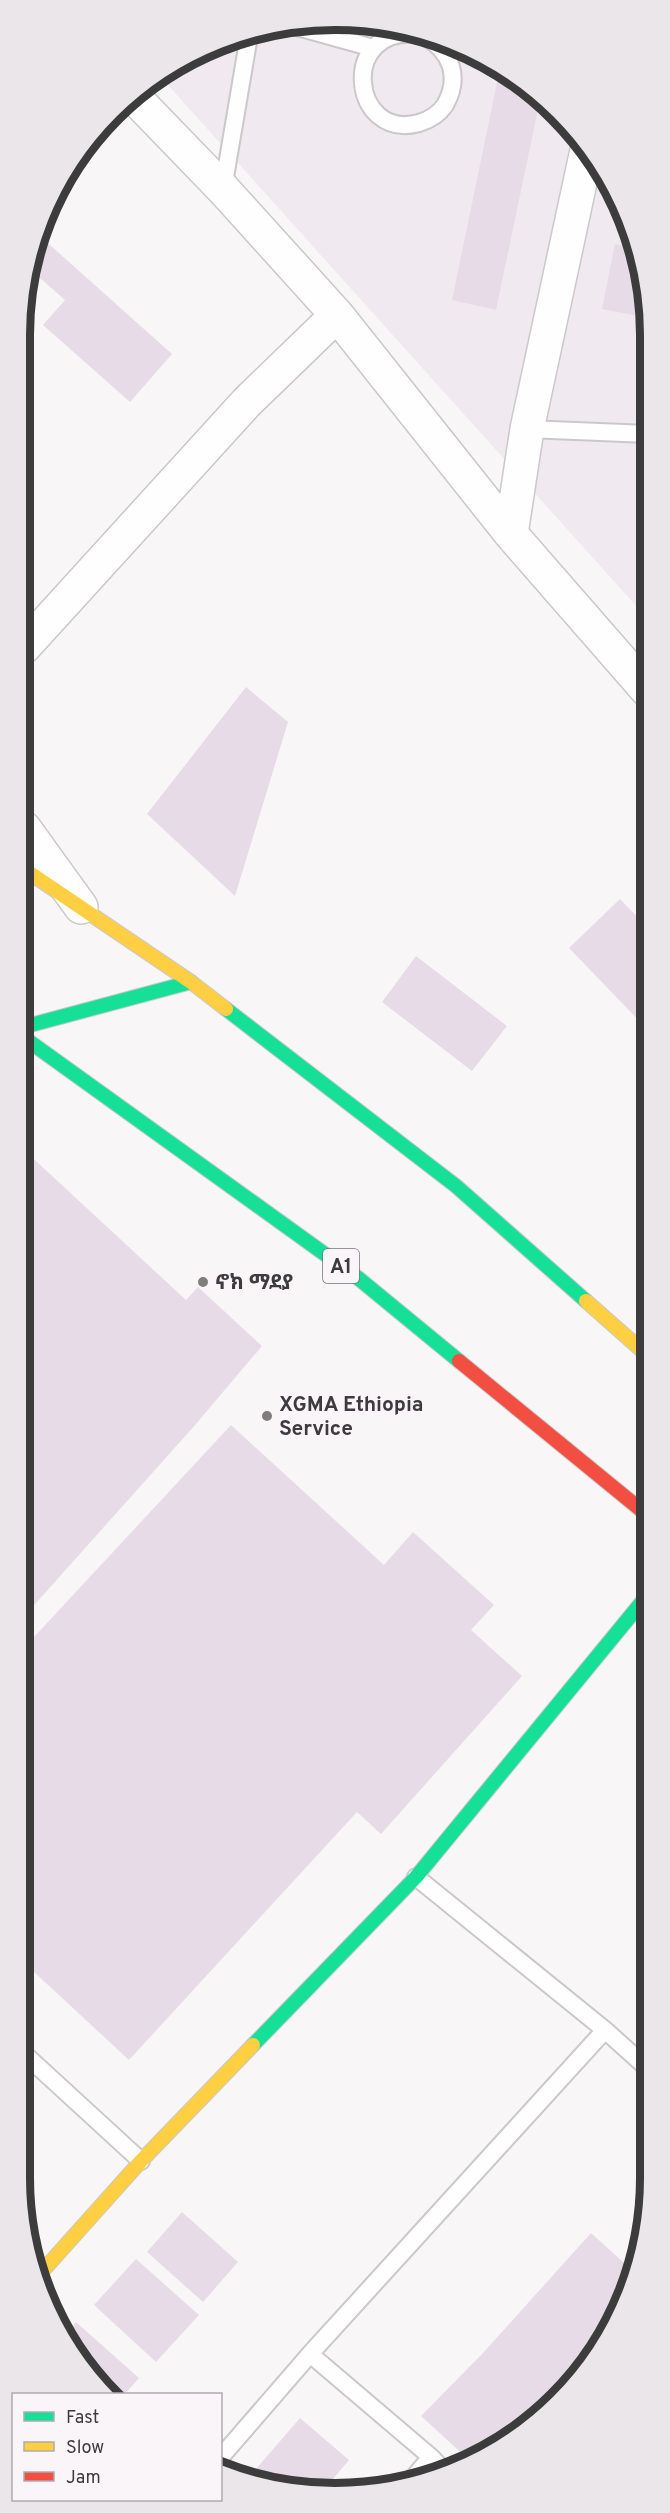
<svg xmlns="http://www.w3.org/2000/svg" width="670" height="2513" font-family="Overpass,'Noto Sans Ethiopic',sans-serif">
<rect width="100%" height="100%" fill="#f9f6f8"/>
<path fill="#f1e9f0" d="M273 26H396L492 62 572 127 618 196 648 294 647 618 158 74Z"/>
<path fill="#e7dbe7" d="M500 68 540 100 496 310 452 300Z
M41 237 172 354 130 402 43 325 65 300 32 271 25 278Z
M615 244 634 247 648 293 643 317 602 309Z
M246 687 288 722 235 896 147 814Z
M620 899 647 927V1029L569 948Z
M416 956 507 1026 472 1071 382 1002Z
M23 1149 186 1300 198 1287 262 1346 196 1424 28 1612 21 1607Z
M231 1425 384 1565 413 1532 494 1605 471 1630 522 1676 381 1834 357 1812 129 2060 20 1959 21 1651Z
M182 2212 238 2262 203 2302 147 2252Z
M591 2233 632 2270 598 2353 527 2429 467 2458 421 2416 483 2353Z
M136 2259 199 2315 156 2362 94 2305Z
M76 2322 139 2378 125 2394H109L98 2386 66 2334Z
M300 2418 349 2460 322 2492 314 2493 250 2476Z"/>
<g fill="none" stroke-linecap="round" stroke-linejoin="round">
<defs>
<path id="lane" d="M294 26 373 48
M420 34C337 24 351 142 419 123 429 120 439 114 445 105 461 77 451 51 424 36
M223 189 249 36
M527 429 648 434
M416 1877 605 2030 645 2066
M20 2050 141 2161
M310 2354 431 2457 443 2470
M220 2458 310 2354 605 2030
M408 2484 431 2457"/>
<path id="street" d="M135 98 223 189 337 315 511 534 647 690
M511 534 527 429 587 150
M24 647 247 402 337 315
M24 828 81 907"/>
<path id="fast" d="M226 1009 456 1186 586 1301
M23 1027 191 982
M23 1037 358 1278 459 1361
M253 2045 416 1877 646 1597"/>
<path id="slow" d="M24 869 191 982 226 1009
M586 1301 646 1354
M39 2275 141 2161 253 2045"/>
<path id="jam" d="M459 1361 646 1514"/>
</defs>
<use href="#lane" stroke="#cbc8ca" stroke-width="20"/>
<use href="#street" stroke="#cbc8ca" stroke-width="36"/>
<use href="#fast" stroke="#cbc8ca" stroke-width="16"/>
<use href="#slow" stroke="#cbc8ca" stroke-width="16"/>
<use href="#jam" stroke="#cbc8ca" stroke-width="16"/>
<use href="#lane" stroke="#fefefe" stroke-width="16"/>
<use href="#street" stroke="#fefefe" stroke-width="33"/>
<use href="#fast" stroke="#16e098" stroke-width="14"/>
<use href="#slow" stroke="#ffcf43" stroke-width="14"/>
<use href="#jam" stroke="#f24e42" stroke-width="14"/>
</g>
<g fill="#7f7d7e" stroke="#faf5f9" stroke-width="2">
<circle cx="203" cy="1282" r="6"/>
<circle cx="267" cy="1416" r="6"/>
</g>
<g text-anchor="middle" stroke-width="5" stroke-linejoin="round" paint-order="stroke">
<rect fill="#faf5f9" stroke="#767475" stroke-width="1.5" x="323" y="1249" width="36" height="34" rx="4.5"/>
<g font-size="20" font-weight="bold" fill="#3d3c3d">
<text x="341" y="1273">A1</text>
</g>
<g font-size="21" font-weight="bold" fill="#3d3c3d" stroke="#faf5f9" text-anchor="start">
<text x="215" y="1289">ኖክ ማደያ</text>
<text x="279" y="1411">XGMA Ethiopia<tspan x="279" dy="24">Service</tspan></text>
</g>
</g>
<path d="M0 0H670V2513H0ZM335 30H335A305 305 0 0 1 640 335V2178A305 305 0 0 1 335 2483H335A305 305 0 0 1 30 2178V335A305 305 0 0 1 335 30Z" fill="#ebe6ea" fill-rule="evenodd"/>
<path fill="none" stroke="#3d3c3d" stroke-width="8" d="M335 30H335A305 305 0 0 1 640 335V2178A305 305 0 0 1 335 2483H335A305 305 0 0 1 30 2178V335A305 305 0 0 1 335 30Z"/>
<rect x="12" y="2393" width="210" height="108" fill="#faf5f9" stroke="#aeabae" stroke-width="1.5"/>
<rect x="24" y="2412" width="30" height="9" fill="#16e098" stroke="#aeabae" stroke-width="1.5"/>
<text x="66" y="2423" font-size="18" fill="#3d3c3d">Fast</text>
<rect x="24" y="2442" width="30" height="9" fill="#ffcf43" stroke="#aeabae" stroke-width="1.5"/>
<text x="66" y="2453" font-size="18" fill="#3d3c3d">Slow</text>
<rect x="24" y="2472" width="30" height="9" fill="#f24e42" stroke="#aeabae" stroke-width="1.5"/>
<text x="66" y="2483" font-size="18" fill="#3d3c3d">Jam</text>
</svg>
